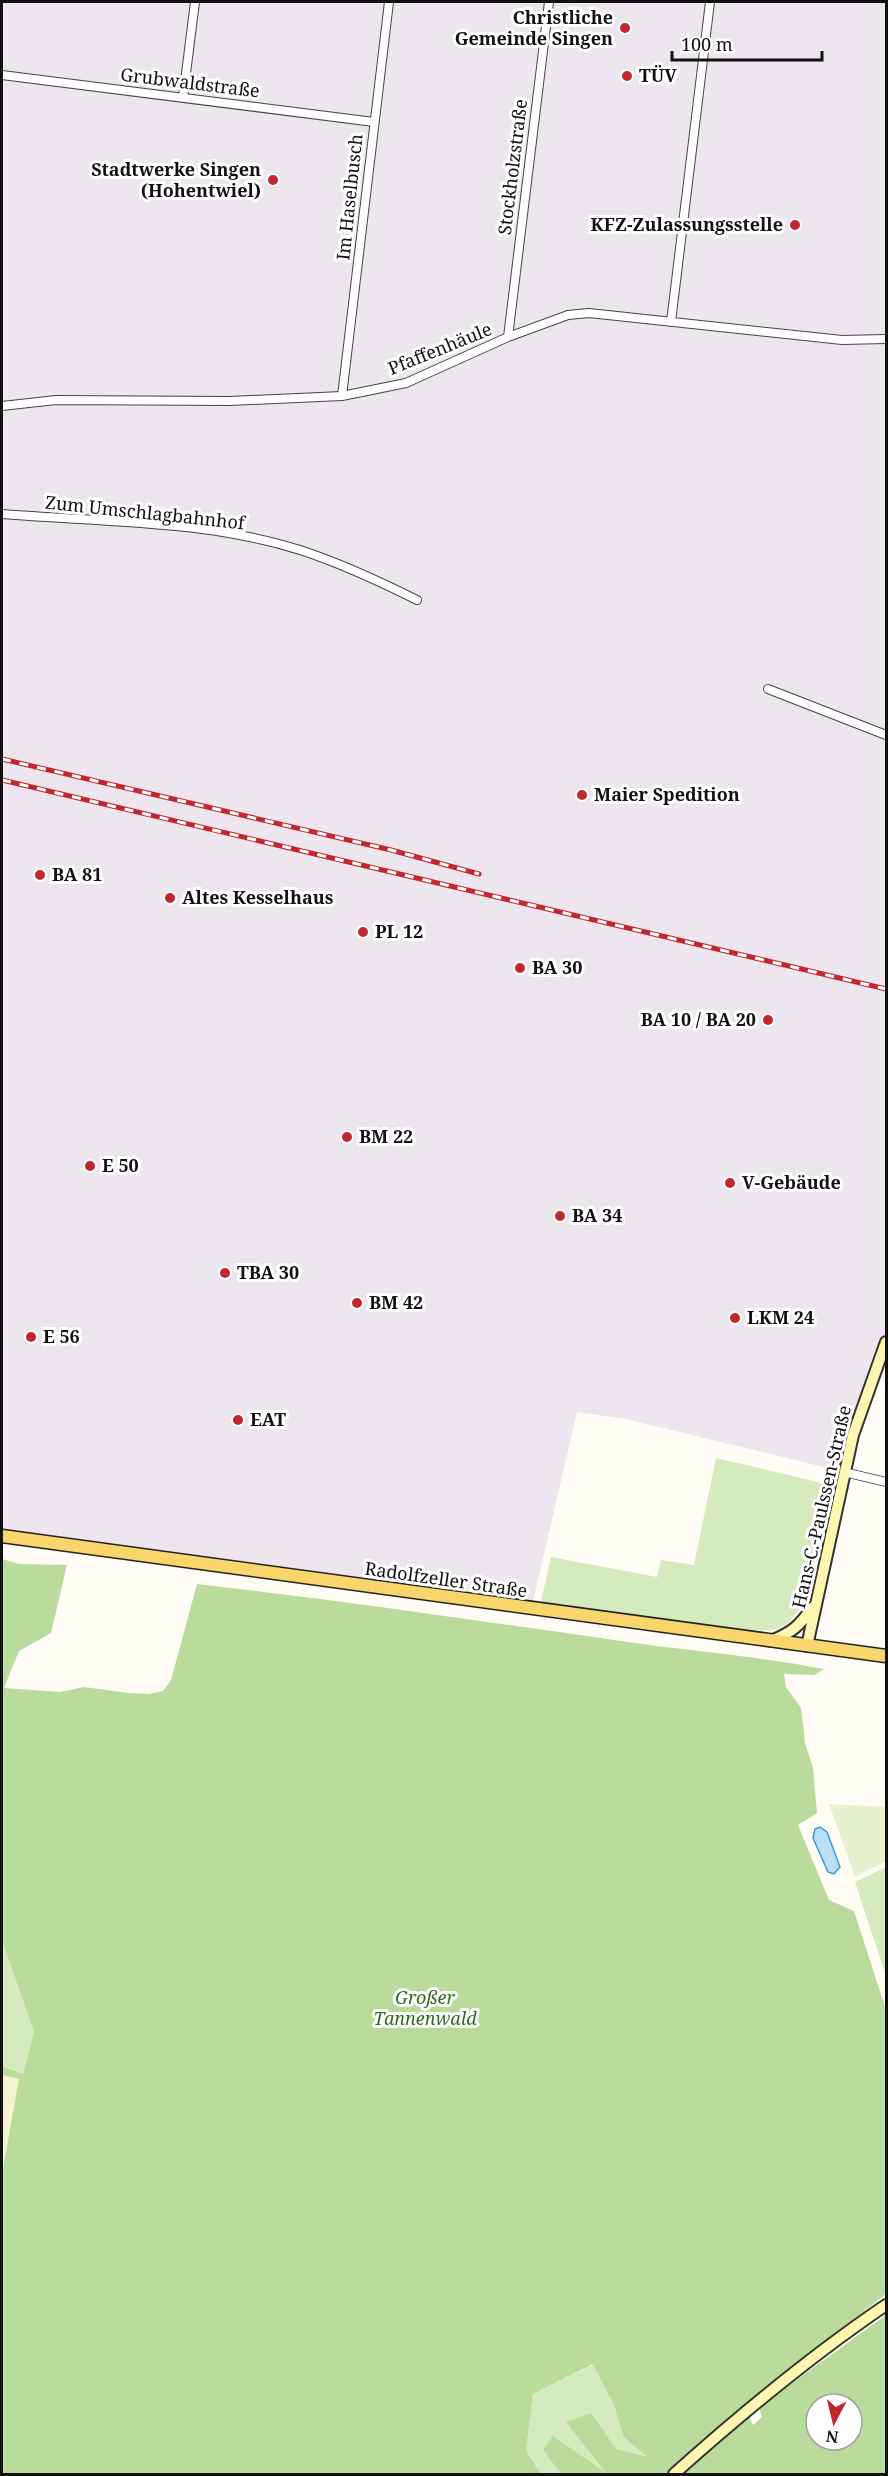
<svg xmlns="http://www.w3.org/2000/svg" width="888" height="2476" font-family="'Noto Serif',serif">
<rect width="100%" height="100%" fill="#fffdf5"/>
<path fill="#eee6ef" d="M2 2H886V1342L844 1472 626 1419 577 1412 531 1610 2 1536Z"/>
<path fill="#f6f3d4" d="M2 2075 20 2079 2 2174Z"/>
<path fill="#d5ebbd" d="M716 1458 822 1483 830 1494 801 1607 787 1624 774 1630 750 1631 541 1602 551 1557 657 1577 661 1560 694 1565Z
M886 1867V1976L855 1882Z
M2 1941 34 2032 23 2074 2 2066Z
M594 2364 614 2405 623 2436 648 2456 616 2449 608 2474 543 2450 561 2474H541L526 2451 533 2394Z"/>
<path fill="#b9dc9c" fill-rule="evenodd" d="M2 1559 19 1564 67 1565 51 1633 19 1651 4 1688 60 1692 84 1687 128 1693 149 1694 163 1691 171 1680 197 1584C339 1600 480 1621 621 1641 689 1651 757 1656 824 1669L814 1675 784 1674 786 1687 801 1708 805 1743 813 1768 817 1813 798 1825 829 1900 854 1911 886 2010V2294L752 2398 665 2474H561L543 2450 553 2436 606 2473 566 2422 591 2413 616 2449 646 2456 623 2436 614 2405 593 2364 533 2394 526 2451 541 2474H2V2174L19 2079 2 2075V2066L23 2074 34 2032 2 1941Z
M886 2315V2474H684L749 2416 753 2425 762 2417 759 2407ZM816 2404H852V2440H816Z"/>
<path fill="#e6f2cf" d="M829 1804 886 1807V1861L855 1877Z"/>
<path fill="#b9e0f7" stroke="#3f96cf" stroke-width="1.5" d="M820 1827 827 1832 840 1867 834 1874 828 1872 813 1838 815 1829Z"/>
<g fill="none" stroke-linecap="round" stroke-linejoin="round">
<defs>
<path id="street" d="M2 75 374 122
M183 97 195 2
M671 322 710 2
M508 337 549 2
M342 396 389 2
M2 406 56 400 229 401 342 396 406 383 508 337 568 315 589 313 842 340 886 339
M2 514C100 522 205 520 300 550 340 563 379 581 417 600
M768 689 886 735
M844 1472 886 1482"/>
<path id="secondary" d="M771 1641C793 1632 799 1626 813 1607
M807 1646 853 1435 886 1342
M674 2474C741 2414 811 2356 886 2305"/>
<path id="primary" d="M2 1536 886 1656"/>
</defs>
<use href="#street" stroke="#444" stroke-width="10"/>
<use href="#secondary" stroke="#333" stroke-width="14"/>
<use href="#primary" stroke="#222" stroke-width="15"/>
<use href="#street" stroke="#fff" stroke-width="8"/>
<use href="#secondary" stroke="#fff6b0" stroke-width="10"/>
<use href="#primary" stroke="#f9d66b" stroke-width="12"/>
<defs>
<path id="rail" d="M2 759 391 850 479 874
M2 780 886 989"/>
</defs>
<use href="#rail" stroke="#c4262e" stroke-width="5"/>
<use href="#rail" stroke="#fff" stroke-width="3" stroke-dasharray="9" stroke-linecap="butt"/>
</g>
<g fill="#c4262e" stroke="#fff" stroke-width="2">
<circle cx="625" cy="28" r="6"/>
<circle cx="627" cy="76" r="6"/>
<circle cx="273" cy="180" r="6"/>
<circle cx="795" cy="225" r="6"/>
<circle cx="582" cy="795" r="6"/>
<circle cx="40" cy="875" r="6"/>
<circle cx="170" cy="898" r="6"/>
<circle cx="363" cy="932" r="6"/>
<circle cx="520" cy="968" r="6"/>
<circle cx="768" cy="1020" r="6"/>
<circle cx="347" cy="1137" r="6"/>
<circle cx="90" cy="1166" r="6"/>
<circle cx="730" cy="1183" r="6"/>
<circle cx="560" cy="1216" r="6"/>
<circle cx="225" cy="1273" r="6"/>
<circle cx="357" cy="1303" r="6"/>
<circle cx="735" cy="1318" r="6"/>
<circle cx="31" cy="1337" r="6"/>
<circle cx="238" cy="1420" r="6"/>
</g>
<g text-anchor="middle" stroke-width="6" stroke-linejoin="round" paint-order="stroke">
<g font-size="18" font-weight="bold" fill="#111" stroke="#fff" text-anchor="start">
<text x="613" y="24" text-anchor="end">Christliche<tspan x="613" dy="21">Gemeinde Singen</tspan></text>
<text x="639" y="82">TÜV</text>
<text x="261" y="176" text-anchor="end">Stadtwerke Singen<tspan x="261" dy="21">(Hohentwiel)</tspan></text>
<text x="783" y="231" text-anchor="end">KFZ-Zulassungsstelle</text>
<text x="594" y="801">Maier Spedition</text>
<text x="52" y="881">BA 81</text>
<text x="182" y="904">Altes Kesselhaus</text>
<text x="375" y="938">PL 12</text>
<text x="532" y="974">BA 30</text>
<text x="756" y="1026" text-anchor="end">BA 10 / BA 20</text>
<text x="359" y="1143">BM 22</text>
<text x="102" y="1172">E 50</text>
<text x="742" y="1189">V-Gebäude</text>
<text x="572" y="1222">BA 34</text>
<text x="237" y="1279">TBA 30</text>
<text x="369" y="1309">BM 42</text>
<text x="747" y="1324">LKM 24</text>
<text x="43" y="1343">E 56</text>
<text x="250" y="1426">EAT</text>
</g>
<g font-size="18" fill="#111" stroke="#fff">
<text transform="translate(190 83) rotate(7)" y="6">Grubwaldstraße</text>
<text transform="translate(513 167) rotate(-83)" y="6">Stockholzstraße</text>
<text transform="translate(350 197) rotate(-84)" y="6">Im Haselbusch</text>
<text transform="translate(440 349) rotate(-22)" y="6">Pfaffenhäule</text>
<text transform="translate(145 513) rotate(6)" y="6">Zum Umschlagbahnhof</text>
<text transform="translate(822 1507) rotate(-77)" y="6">Hans-C.-Paulssen-Straße</text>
<text transform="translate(446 1580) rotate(8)" y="6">Radolfzeller Straße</text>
</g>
<g font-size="18" font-style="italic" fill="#2f6b1f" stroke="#fff">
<text x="425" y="2004">Großer<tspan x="425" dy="21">Tannenwald</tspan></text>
</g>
</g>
<rect width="888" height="2476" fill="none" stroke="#111111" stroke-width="6"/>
<g transform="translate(834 2422) rotate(187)"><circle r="28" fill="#ffffff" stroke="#a0a0a0" stroke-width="1.5"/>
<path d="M0-4.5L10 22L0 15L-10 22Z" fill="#c4262e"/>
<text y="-9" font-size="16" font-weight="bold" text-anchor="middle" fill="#111111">N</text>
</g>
<path d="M672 51v9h150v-9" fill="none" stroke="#111111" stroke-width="3"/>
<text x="681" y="51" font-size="18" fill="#111111" stroke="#ffffff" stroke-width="4.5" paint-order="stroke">100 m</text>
</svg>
